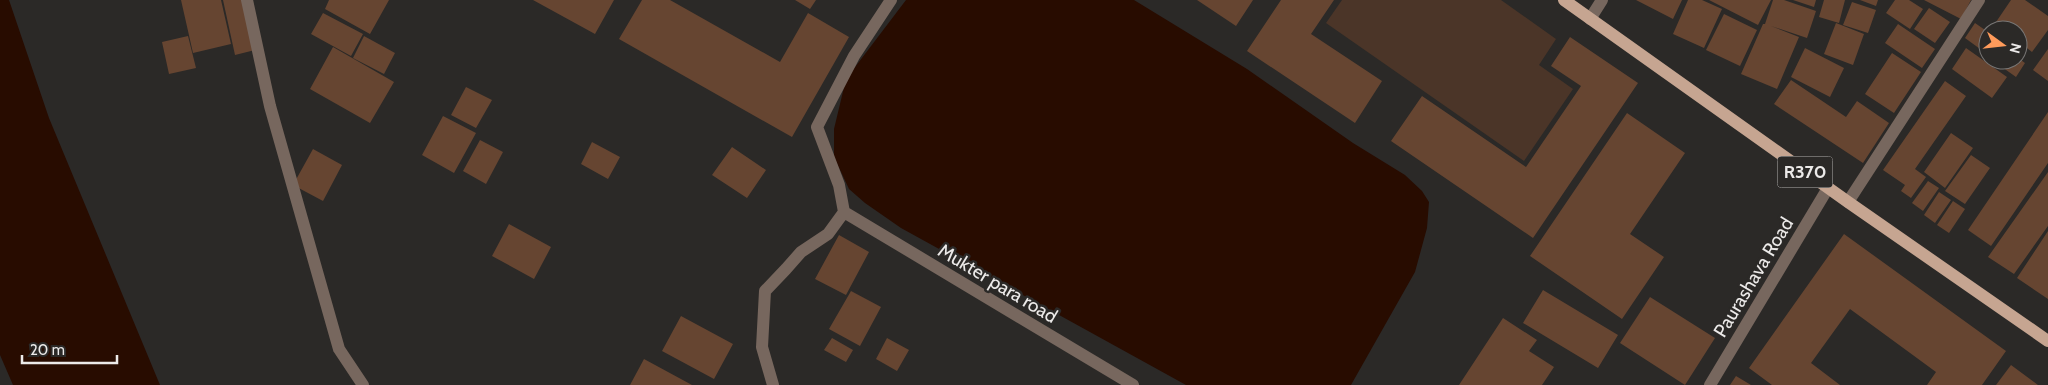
<svg xmlns="http://www.w3.org/2000/svg" width="2048" height="385" font-family="Cabin,sans-serif">
<rect width="100%" height="100%" fill="#2b2927"/>
<path fill="#4b3528" d="M1342 0H1501L1556 39 1539 65 1573 89 1524 161 1326 23Z"/>
<path fill="#280c00" d="M0 0H9L49 118 160 385H13L0 355Z
M906 0H1134L1247 69 1353 143 1405 175 1422 191 1429 202 1427 228 1415 272 1351 385H1186L901 228 865 203 849 189 834 157V129L846 79Z"/>
<path fill="#664531" d="M181 0H221L231 44 193 53Z
M223 0H244L255 50 235 55Z
M329 0H389L370 34 325 9Z
M533 0H614L595 34Z
M642 0H670L780 62 808 13 849 37 792 137 619 39Z
M795 0H816L810 9Z
M1197 0H1253L1236 26Z
M1281 0H1334L1311 34 1382 81 1355 123 1247 51Z
M1636 0H1682L1673 19Z
M1688 0H1702L1722 9 1704 48 1673 34Z
M1709 0H1771L1758 25Z
M1773 0H1784L1816 11 1807 38 1771 26 1799 37 1777 89 1741 74 1763 24H1765Z
M1793 0H1816L1814 7Z
M1824 0H1845L1839 23 1819 17Z
M1860 0H1878L1876 6Z
M1895 0H1909L1923 9 1910 29 1886 13Z
M1924 0H1971L1961 19Z
M2011 0H2025L2048 16V30L2032 52 2018 41V30H2002L1994 25Z
M1852 2 1876 10 1868 33 1843 25Z
M1929 8 1950 22 1935 43 1914 29Z
M323 13 363 34 351 56 311 34Z
M1724 14 1757 30 1740 66 1706 50Z
M1836 23 1864 34 1853 65 1824 54Z
M1975 23 1988 32 1987 54 1965 38Z
M1898 24 1935 49 1922 68 1885 43Z
M188 36 196 68 169 74 162 42Z
M364 36 395 53 384 74 353 58Z
M1570 37 1638 83 1533 238 1391 141 1422 96 1526 167 1581 86 1551 66Z
M333 47 394 82 370 123 310 89Z
M1805 48 1844 68 1830 97 1791 77Z
M1966 48 2007 77 1992 98 1952 69Z
M2048 49V81L2033 70Z
M1892 53 1921 72 1894 113 1865 94Z
M2018 58 2025 63 2016 77 1992 60H2018Z
M1791 80 1846 117 1857 101 1889 123 1863 163 1774 104Z
M1945 81 1966 96 1915 169 1926 177 1911 198 1901 191 1905 185 1883 170Z
M466 87 492 100 476 128 451 115Z
M2048 112V163L1991 246 1968 230Z
M1627 113 1685 153 1630 234 1664 257 1622 319 1530 256Z
M443 116 476 133 454 173 422 155Z
M1951 133 1973 148 1945 188 1924 172Z
M480 140 503 152 486 184 463 171Z
M592 142 620 157 608 179 581 164Z
M732 147 766 170 747 198 712 175Z
M313 149 342 165 323 201 293 185Z
M1971 155 1990 168 1965 204 1945 191Z
M2048 172V226L2014 274 1988 257Z
M1928 181 1939 188 1923 211 1912 203Z
M1939 192 1951 200 1935 223 1924 215Z
M1953 201 1965 209 1949 233 1937 225Z
M509 224 551 247 534 279 492 256Z
M2048 231V299L2017 278Z
M1844 234 2006 351 1982 385H1927L1936 372 1850 309 1811 363 1840 385H1772L1749 368Z
M839 235 869 252 846 295 815 279Z
M1543 290 1618 335 1598 368 1523 323Z
M851 291 881 307 860 346 829 329Z
M1650 297 1715 338 1685 385 1620 343Z
M681 316 733 344 714 379 662 351Z
M1503 318 1537 340 1529 351 1554 367 1542 385H1459Z
M832 338 853 350 846 362 824 350Z
M887 338 909 350 897 371 876 359Z
M644 359 692 385H630Z
M2011 365 2038 385H1996Z
M1736 376 1751 385H1730Z"/>
<g fill="none" stroke-linecap="round" stroke-linejoin="round">
<path stroke="#77675e" stroke-width="12" d="M247 0 270 106 339 349 363 385
M1590 19 1602 0
M1848 202 1979 0
M844 212 1133 385
M773 385 762 347 765 291 786 269 801 252 828 234 844 212 839 185 817 127 854 56 891 0
M1710 385 1828 188"/>
<path stroke="#c6a591" stroke-width="12" d="M1564 0 1848 202 2048 341"/>
</g>
<g text-anchor="middle" stroke-width="5" stroke-linejoin="round" paint-order="stroke">
<rect fill="#2b2927" stroke="#b2b0af" stroke-width="1" x="1777.5" y="156.5" width="55" height="31" rx="4"/>
<g font-size="18" font-weight="bold" fill="#eceae9">
<text x="1805" y="178">R370</text>
</g>
<g font-size="19" fill="#eceae9" stroke="#2b2927">
<text transform="translate(1753 277) rotate(-59)" y="7">Paurashava Road</text>
<text transform="translate(998 283) rotate(31)" y="7">Mukter para road</text>
</g>
</g>
<g transform="translate(2003 45) rotate(105)"><circle r="24" fill="#2b2927" stroke="#787675"/>
<path d="M0-4L9 19L0 12L-9 19Z" fill="#ff9b5b"/>
<text y="-8" font-size="14" font-weight="bold" text-anchor="middle" fill="#eceae9">N</text>
</g>
<path d="M22 355v8h95v-8" fill="none" stroke="#eceae9" stroke-width="2.5"/>
<text x="30" y="355" font-size="15" fill="#eceae9" stroke="#2b2927" stroke-width="4" paint-order="stroke">20 m</text>
</svg>
